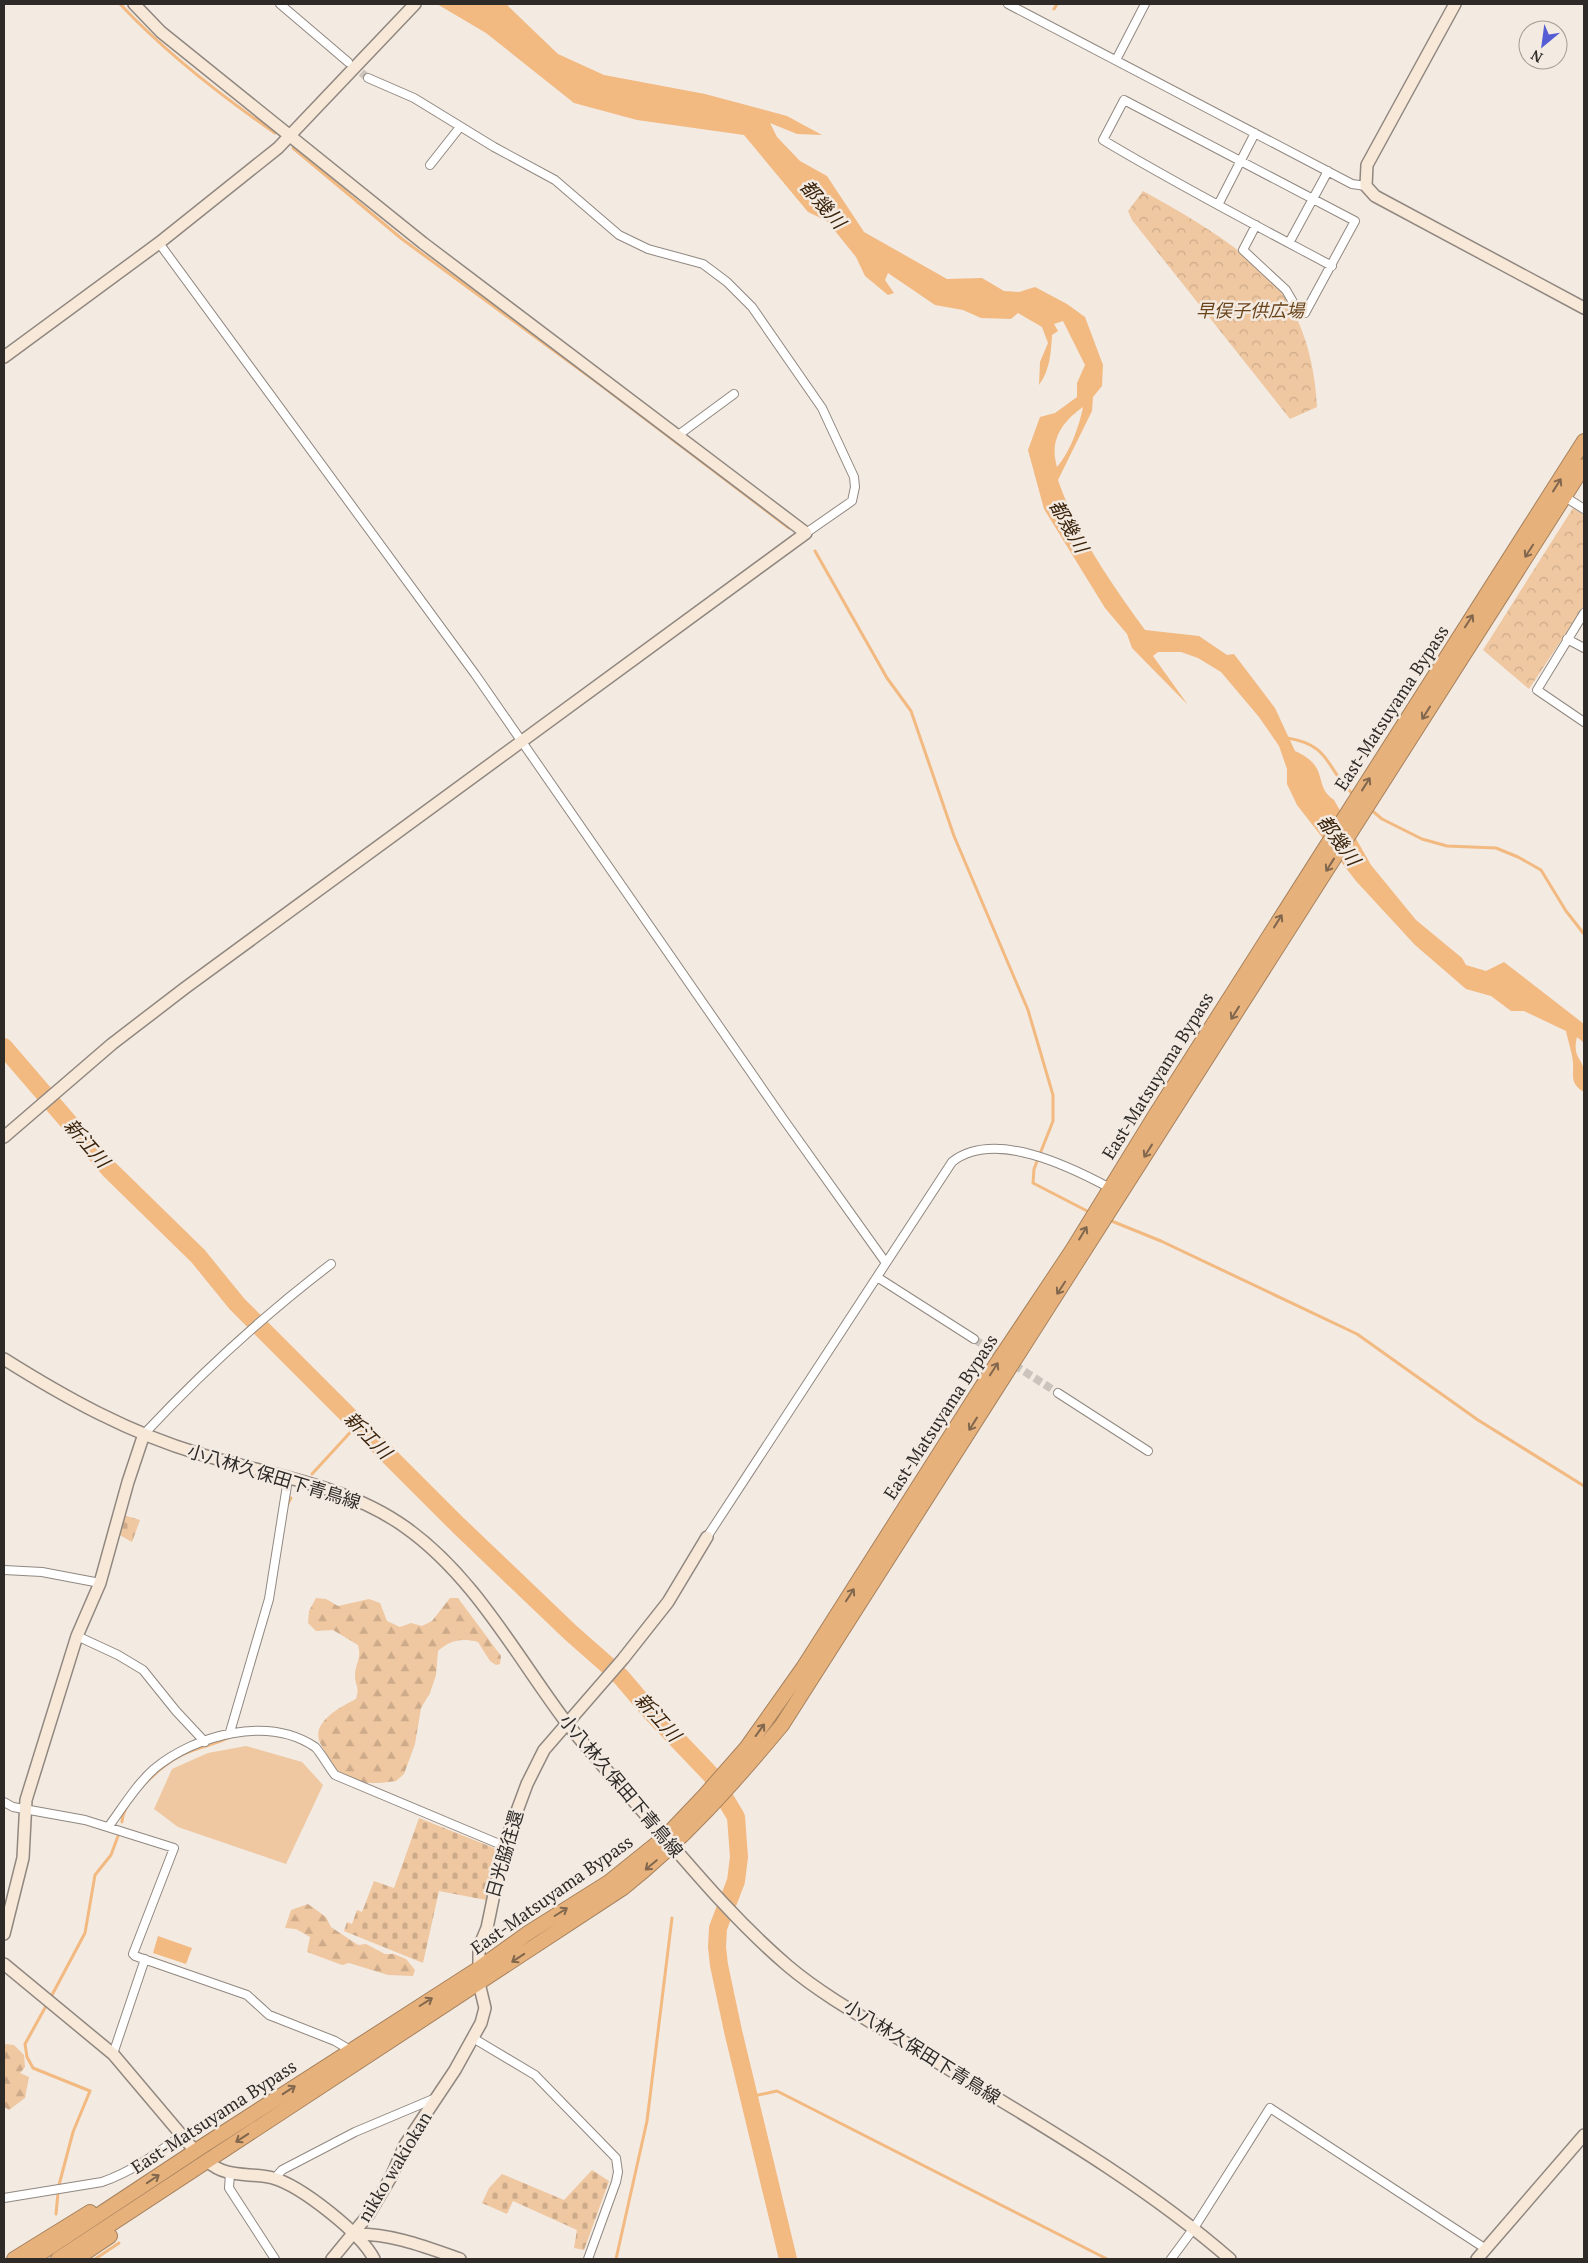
<svg xmlns="http://www.w3.org/2000/svg" width="1588" height="2263" font-family="'PT Serif','Noto Sans JP',serif">
<defs>
<pattern id="forest-firs" width="22" height="20" patternUnits="userSpaceOnUse" patternTransform="scale(1.25)"><rect width="22" height="20" fill="#efc7a0"/><path d="M5 1l3.5 6h-7zM16 11l3.5 6h-7z" fill="#cdab8a"/></pattern>
<pattern id="cemetery-stones" width="16" height="16" patternUnits="userSpaceOnUse" patternTransform="scale(1.25)"><rect width="16" height="16" fill="#efc7a0"/><path d="M2 7V4a2 2 0 0 1 4 0v3zM10 15v-3a2 2 0 0 1 4 0v3z" fill="#cdab8a"/></pattern>
<pattern id="park-crowns" width="20" height="18" patternUnits="userSpaceOnUse" patternTransform="scale(1.25)"><rect width="20" height="18" fill="#efc7a0"/><path d="M2 6a3 3 0 1 1 6 0M12 15a3 3 0 1 1 6 0" fill="none" stroke="#cdab8a"/></pattern>
</defs>
<rect width="100%" height="100%" fill="#f3eae2"/>
<path fill="#efc7a0" d="M246 1746 302 1762 323 1785 286 1864 178 1827 154 1809 172 1769 208 1753Z"/>
<path fill="url(#forest-firs)" d="M316 1598 326 1599 338 1606 369 1599 380 1603 387 1621 400 1627 411 1623 422 1626 432 1621 450 1598H458L501 1656 500 1664 496 1665 490 1661 478 1642C461 1638 451 1640 438 1651L436 1675 430 1693 421 1708 415 1744 404 1774 396 1781C364 1786 342 1784 326 1754 324 1749 320 1744 319 1740 313 1721 342 1706 356 1699 360 1686 355 1686 355 1676 355 1663 362 1660 358 1645L333 1630 316 1631 308 1623 309 1611Z
M308 1904 326 1917 331 1927 358 1945 366 1944 385 1954H394L406 1959 415 1970 413 1976 388 1975 349 1963 342 1965 307 1952 310 1937 296 1929 285 1928 291 1910Z
M4 2044 14 2045 24 2055 25 2067 20 2073 29 2077 25 2098 9 2110 4 2107Z"/>
<path fill="url(#cemetery-stones)" d="M123 1515 140 1520 132 1542 118 1534Z
M419 1818 494 1848 496 1853 486 1900 439 1891 423 1963 344 1931 347 1922 352 1924 357 1910 362 1912 374 1881 394 1888Z
M592 2170 609 2181 584 2250 574 2248 577 2230 513 2201 507 2214 482 2203 489 2188 502 2174 564 2200Z"/>
<path fill="url(#park-crowns)" d="M1143 191C1190 217 1247 249 1281 292 1305 324 1315 367 1317 407L1290 419 1132 220 1128 211Z
M1573 508 1584 515V606L1529 689 1483 650Z"/>
<path fill="#f2b981" fill-rule="evenodd" d="M437 4H506L558 54 604 75 705 94 787 116 822 135 797 134 770 123 777 137 800 161 827 176 864 232 947 279 982 278 1004 291 1019 292 1035 287 1067 304 1085 317 1103 365 1102 386 1093 397 1092 411 1058 480C1077 535 1111 583 1145 630L1199 636 1227 655 1234 654 1275 708 1295 751C1331 767 1312 785 1334 800L1371 865 1416 920 1462 958 1466 965 1486 971 1504 962 1584 1024V1043L1577 1037C1572 1058 1582 1057 1584 1071 1585 1078 1584 1086 1584 1092 1569 1083 1574 1075 1573 1062 1572 1052 1568 1041 1566 1031L1524 1011H1511L1491 996 1466 989 1415 945 1356 881 1297 805 1287 784V769L1279 746 1259 717 1221 672 1198 658 1181 652H1158L1153 656 1188 705 1132 648 1127 634 1105 608 1044 509 1028 450 1040 417 1055 413 1077 397V383L1085 365 1063 321 1054 324 1058 331 1052 335C1051 353 1050 370 1039 385L1040 362 1048 343 1042 327 1018 313 1011 319 981 318 963 310 935 305 888 273 885 280 894 293 888 295 865 276 856 257 827 221 808 212 744 135 637 120 574 103 486 33ZM1083 407C1079 427 1070 452 1057 467 1049 440 1062 422 1083 407Z
M158 1936 192 1948 186 1964 153 1953Z"/>
<g fill="none" stroke-linecap="round" stroke-linejoin="round">
<path stroke="#f2b981" stroke-width="3" d="M120 4C166 53 220 95 275 133
M1054 9 1057 4
M293 148 402 239 598 383 789 528
M815 551 887 678 911 711 954 836 1028 1010 1053 1095V1121L1034 1169 1033 1183 1091 1213
M1287 738C1333 745 1325 770 1355 796
M1369 808 1382 819 1422 839 1447 846 1496 848 1518 857 1541 870 1566 911 1584 934
M1109 1220 1161 1241 1357 1334 1478 1420 1584 1486
M312 1474 357 1425
M287 1505 291 1498
M122 1822C123 1799 162 1765 182 1755 197 1747 215 1745 230 1737
M52 1995 85 1933 95 1875 111 1855 118 1836
M46 2006 25 2044 27 2057 33 2068 90 2091 73 2132 59 2185
M749 2097 777 2091 1107 2259
M56 2214 58 2193
M95 2259 119 2243
M616 2259 647 2121 672 1918"/>
<path stroke="#f2b981" stroke-width="18" d="M4 1047 109 1169 198 1256 237 1304 458 1525 571 1633 621 1677 650 1711 711 1775 736 1817 739 1857 736 1881 718 1928 717 1947 719 1965 733 2031 788 2259"/>
<path stroke="#cbc4bd" stroke-width="8" stroke-dasharray="8 4" stroke-linecap="butt" d="M352 65 368 78
M974 1339 1058 1393"/>
<defs>
<path id="street" d="M280 4 348 62
M1008 4 1352 184 1366 186
M1116 60 1145 4
M368 78 414 98 494 147 555 180 619 235 648 249 703 264 727 282 752 307 822 408 854 477 855 487 852 501 806 533
M430 165 460 127
M1218 205 1255 133
M1256 225 1243 250 1286 290 1297 309 1305 313 1355 221 1124 100 1103 140C1178 185 1255 225 1332 266
M159 243 475 674 784 1120 886 1263
M1289 243 1328 171
M677 436 734 394
M1565 497 1584 509
M1584 613 1537 690 1584 722
M1567 639 1584 648
M877 1277 974 1339
M1058 1393 1148 1451
M144 1434C202 1372 263 1316 331 1264
M707 1537 952 1162C994 1129 1069 1166 1110 1188
M4 1570 42 1572 100 1583
M77 1636 118 1655 143 1670 176 1711 205 1742
M230 1732 269 1599 288 1479
M4 1802 13 1807 85 1820 174 1848 133 1954 135 1956 247 1995 269 2015 335 2041 350 2050
M109 1826C123 1807 136 1785 154 1769 195 1735 268 1715 315 1747 319 1750 330 1769 335 1775L504 1846
M473 2038 535 2075 616 2158 618 2172 616 2182 588 2259
M113 2054 145 1959
M230 2173 229 2188 275 2259
M274 2179 282 2170 355 2132 438 2097
M4 2198 102 2182C131 2172 156 2154 181 2136
M1171 2259 1194 2228 1270 2108 1486 2249"/>
<path id="secondary" d="M1455 4 1367 165 1366 186 1375 196 1584 308
M4 357 159 243 278 148 415 4
M4 1137 112 1044 185 988 806 533 423 243 161 32 134 4
M4 1359C66 1398 129 1433 200 1454 268 1475 345 1484 405 1527 473 1575 514 1652 563 1718 588 1751 617 1781 644 1813 690 1866 734 1920 788 1966 827 1999 876 2024 919 2051 1025 2116 1136 2177 1230 2259
M4 1934 23 1858 26 1800 77 1636 100 1583 128 1482 144 1434
M4 1964 113 2054 195 2151
M207 2161C227 2179 248 2172 273 2178 301 2186 361 2233 374 2259
M354 2234C390 2233 426 2247 460 2259
M332 2259 369 2214 391 2177 405 2145 455 2070 481 2023 485 2008 479 1983V1947L487 1928 504 1846 527 1784 544 1750 623 1659 668 1602 707 1537
M1477 2259 1584 2135"/>
<path id="highway" d="M14 2259 90 2212
M32 2259 206 2144 478 1969 528 1933 609 1882 665 1837 705 1795 747 1747 803 1668 995 1366 1073 1249 1156 1114 1584 441
M58 2259 623 1888C683 1840 733 1784 782 1725L1584 466
M76 2259 110 2236"/>
</defs>
<use href="#street" stroke="#908880" stroke-width="10"/>
<use href="#secondary" stroke="#908880" stroke-width="14"/>
<use href="#highway" stroke="#a6825e" stroke-width="16"/>
<use href="#street" stroke="#fff" stroke-width="8"/>
<use href="#secondary" stroke="#f8e8d8" stroke-width="11"/>
<use href="#highway" stroke="#e7b17c" stroke-width="14"/>
</g>
<defs><path id="oneway-shaft" d="M-6 0H5M1.5-3L5.5 0L1.5 3" fill="none" stroke-width="1.6" stroke-linecap="round" stroke-linejoin="round" transform="scale(1.25)"/></defs>
<g stroke="#81674d">
<use href="#oneway-shaft" transform="translate(1557 485) rotate(-58)"/>
<use href="#oneway-shaft" transform="translate(1529 551) rotate(123)"/>
<use href="#oneway-shaft" transform="translate(1469 621) rotate(-57)"/>
<use href="#oneway-shaft" transform="translate(1426 713) rotate(122)"/>
<use href="#oneway-shaft" transform="translate(1366 784) rotate(-58)"/>
<use href="#oneway-shaft" transform="translate(1330 865) rotate(122)"/>
<use href="#oneway-shaft" transform="translate(1278 921) rotate(-58)"/>
<use href="#oneway-shaft" transform="translate(1235 1013) rotate(122)"/>
<use href="#oneway-shaft" transform="translate(1148 1151) rotate(122)"/>
<use href="#oneway-shaft" transform="translate(1083 1233) rotate(-59)"/>
<use href="#oneway-shaft" transform="translate(1061 1288) rotate(123)"/>
<use href="#oneway-shaft" transform="translate(994 1369) rotate(-57)"/>
<use href="#oneway-shaft" transform="translate(973 1424) rotate(122)"/>
<use href="#oneway-shaft" transform="translate(850 1595) rotate(-57)"/>
<use href="#oneway-shaft" transform="translate(760 1730) rotate(-54)"/>
<use href="#oneway-shaft" transform="translate(651 1865) rotate(140)"/>
<use href="#oneway-shaft" transform="translate(561 1912) rotate(-32)"/>
<use href="#oneway-shaft" transform="translate(518 1958) rotate(147)"/>
<use href="#oneway-shaft" transform="translate(426 2002) rotate(-32)"/>
<use href="#oneway-shaft" transform="translate(289 2090) rotate(-33)"/>
<use href="#oneway-shaft" transform="translate(242 2138) rotate(147)"/>
<use href="#oneway-shaft" transform="translate(153 2179) rotate(-34)"/>
</g>
<g text-anchor="middle" stroke-width="5" stroke-linejoin="round" paint-order="stroke">
<g font-size="18" font-style="italic" fill="#6a441a" stroke="#f3eae2">
<text x="1250" y="317">早俣子供広場</text>
</g>
<g font-size="18" fill="#2d2a27" stroke="#f3eae2">
<text transform="translate(1392 708) rotate(-57)" y="6">East-Matsuyama Bypass</text>
<text transform="translate(1158 1076) rotate(-58)" y="6">East-Matsuyama Bypass</text>
<text transform="translate(941 1417) rotate(-57)" y="6">East-Matsuyama Bypass</text>
<text transform="translate(274 1477) rotate(17)" y="6">小八林久保田下青鳥線</text>
<text transform="translate(621 1786) rotate(50)" y="6">小八林久保田下青鳥線</text>
<text transform="translate(505 1854) rotate(-74)" y="6">日光脇往還</text>
<text transform="translate(552 1895) rotate(-35)" y="6">East-Matsuyama Bypass</text>
<text transform="translate(922 2052) rotate(32)" y="6">小八林久保田下青鳥線</text>
<text transform="translate(214 2117) rotate(-33)" y="6">East-Matsuyama Bypass</text>
<text transform="translate(395 2167) rotate(-59)" y="6">nikko wakiokan</text>
</g>
<g font-size="19" font-style="italic" fill="#3a230a" stroke="#f3eae2">
<text transform="translate(823 204) rotate(49)" y="7">都幾川</text>
<text transform="translate(1069 526) rotate(60)" y="7">都幾川</text>
<text transform="translate(1339 840) rotate(54)" y="7">都幾川</text>
<text transform="translate(87 1143) rotate(49)" y="7">新江川</text>
<text transform="translate(368 1435) rotate(45)" y="7">新江川</text>
<text transform="translate(658 1717) rotate(48)" y="7">新江川</text>
</g>
</g>
<rect width="1588" height="2263" fill="none" stroke="#2d2a27" stroke-width="10"/>
<g transform="translate(1543 45) rotate(209)"><circle r="24" fill="#f3eae2" stroke="#a49d97"/>
<path d="M0-4L9 19L0 12L-9 19Z" fill="#545dd4"/>
<text y="-8" font-size="14" font-weight="bold" text-anchor="middle" fill="#2d2a27">N</text>
</g>
</svg>
